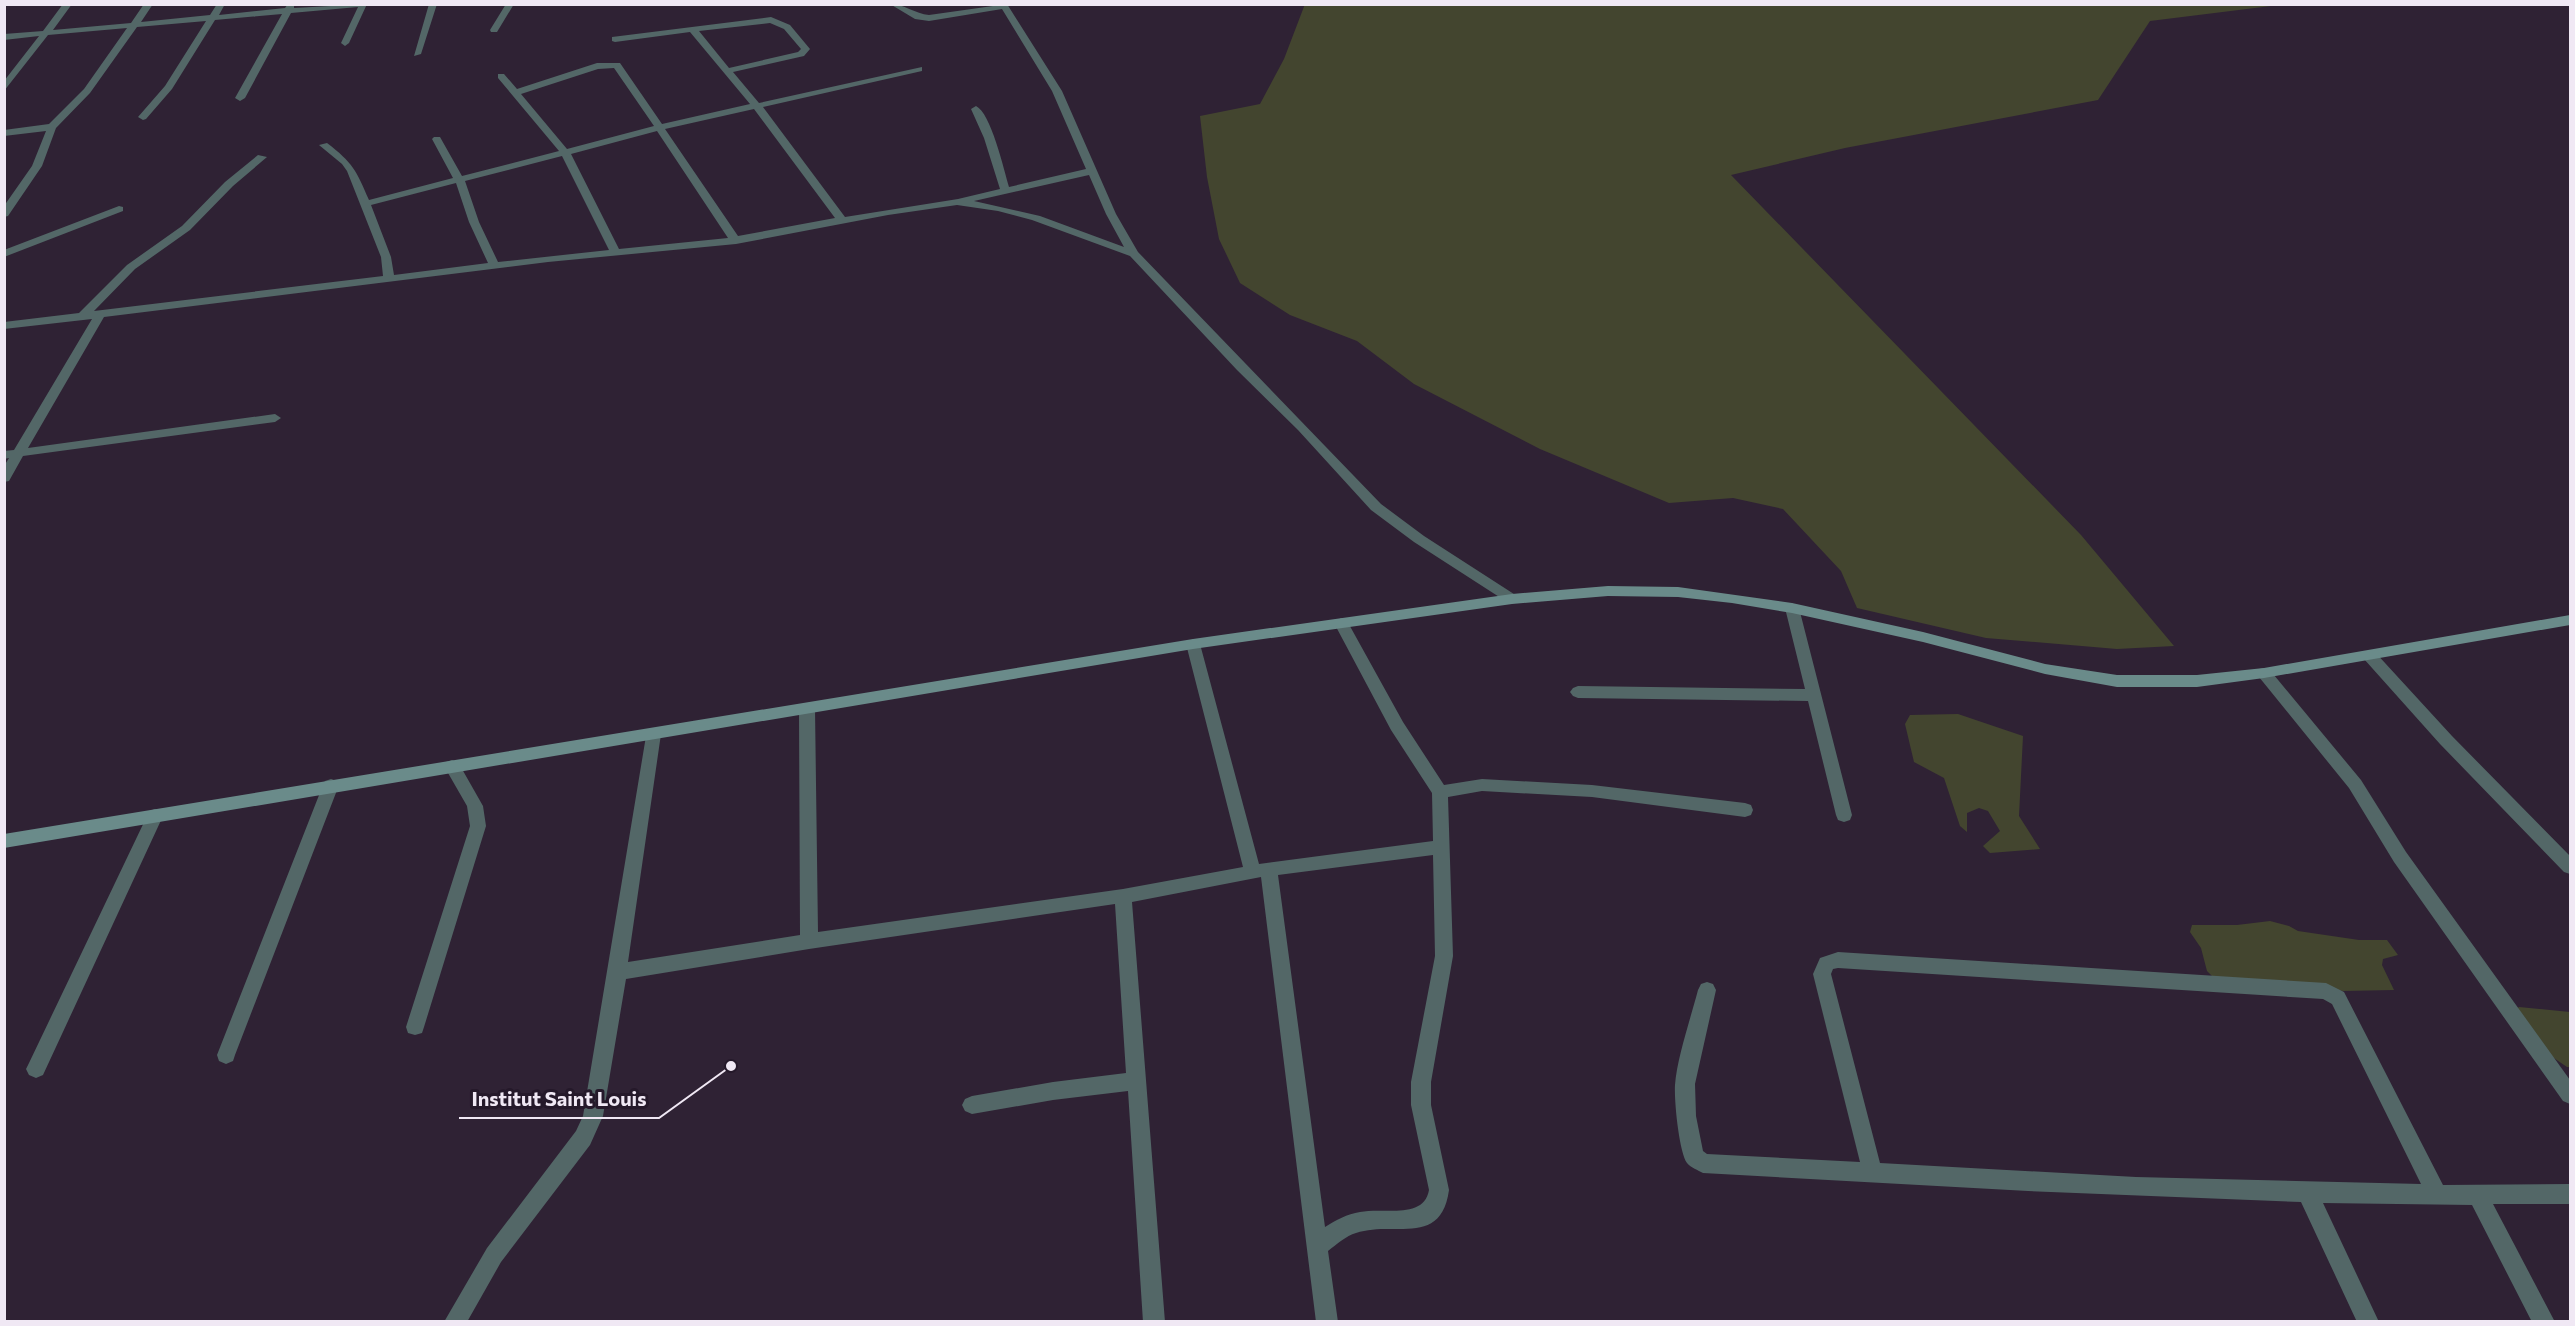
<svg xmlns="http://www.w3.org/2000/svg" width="2575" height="1326" font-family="Commissioner,sans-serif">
<rect width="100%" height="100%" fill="#2f2234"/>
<path fill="#43452f" d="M1305 4 2279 5 2150 21 2098 100 1845 148 1731 175 2081 535 2174 646 2117 649 1986 638 1857 608 1841 571 1783 509 1733 498 1669 503 1540 449 1414 384 1357 341 1290 315 1240 283 1219 239 1207 177 1200 116 1260 104 1284 59Z
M1958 714 2023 736 2019 816 2040 849 1990 853 1983 846 2000 831 1988 811 1979 808 1967 813V832L1960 826 1944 778 1914 762 1905 724 1910 715Z
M2270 921 2289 926 2298 931 2359 940H2387L2398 955 2383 959 2382 965 2394 990 2343 991 2312 986 2215 979 2207 971 2201 948 2190 932 2192 925H2237Z
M2519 1007 2570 1012V1067H2567L2548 1054 2514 1011Z"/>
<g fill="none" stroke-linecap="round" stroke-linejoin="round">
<path fill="#536767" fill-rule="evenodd" d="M63 4H72L53 30 131 23 144 4H153L141 22 210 15 217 4H225L219 15 285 8 288 4H294V8L367 4 349 43 345 46 341 43 358 7 291 13 245 98 240 101 235 98 282 14 215 20 172 89 146 119 143 120 138 117 165 86 206 21 137 27 90 93 56 128 42 166 8 216 4 217V206L32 166 46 131 4 136V130L49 124 84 89 127 28 48 35 4 91V81L39 36 4 40V34L43 31Z
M429 4H437L421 54 414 56Z
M506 4H514L497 32H491L490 30Z
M890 4C905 4 915 14 929 15L1007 4 1062 91 1116 214 1138 252 1381 504 1424 536 1517 596 1519 599 1517 602H1507L1414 542 1371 510 1298 430 1237 370 1130 256 1032 220 998 211 957 205 888 215 736 244 548 262 104 317 28 448 275 414 281 418 275 422 23 456 9 481 4 482V466L9 458 4 459V451L14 450 92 319 4 329V322L79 313 127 265 182 226 225 182 258 155 267 157 233 186 190 230 135 269 94 311 383 276 381 257 347 171 342 164 319 145 327 143C353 163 356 170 369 200L453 178 432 139 434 137H440L462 176 559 151 498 78V74H504L517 89 597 63H620L662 124 750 104 690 32 615 42 612 41V37L771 17 790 25 810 49 804 56 733 72 759 103 922 67V71L763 107 845 217 958 199 1000 189 984 138 971 109 976 106C991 113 1004 170 1009 187L1086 169 1052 91 1002 9 929 21 915 19ZM770 23 784 29 801 49 798 52 729 68 699 31ZM614 68 654 126 567 149 521 94 598 69ZM754 109 835 218 738 236 665 129ZM657 131 728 238 619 249 571 154ZM562 156 609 250 498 262 479 222 465 181ZM1089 175 1106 214 1124 247 1040 216 974 201ZM456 183 469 222 488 263 394 275 391 257 371 205Z
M119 206 123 207V211L4 257V250Z
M1792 603 1799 608 1852 815 1850 820 1844 822 1838 820 1836 815 1808 701 1578 698 1573 696 1570 692 1573 688 1578 686 1805 689 1785 608Z
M1341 618 1346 619 1403 722 1444 785 1482 779 1592 785 1745 803 1751 805 1753 810 1751 815 1745 817 1592 797 1482 791 1448 797 1453 956 1431 1082V1105L1449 1190C1441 1248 1394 1220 1356 1233 1346 1236 1337 1244 1328 1251L1338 1322H1316L1261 877 1132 902 1165 1322H1143L1128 1091 1053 1100 972 1114 965 1111 962 1105 965 1099 972 1096 1053 1082 1126 1073 1115 904 809 949 626 979 603 1116 590 1145 501 1262 467 1322H444L487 1248 576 1131 583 1116 647 730H659L661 734 628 962 800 935 799 709 802 705H812L815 709 818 932 1123 889 1243 867 1186 644 1193 639 1200 644 1259 864 1433 841 1432 793 1391 730 1334 623ZM1433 855 1435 956 1411 1082V1105L1429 1190C1424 1220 1383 1207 1360 1212 1347 1214 1336 1220 1325 1227L1278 875Z
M2369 650 2374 651 2452 736 2570 856V874L2564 872 2440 744 2364 659 2362 655Z
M2264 668 2269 669 2361 780 2406 852 2570 1080V1104L2563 1101 2394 862 2349 788 2259 677 2256 673 2259 669Z
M452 760 458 762 483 806 486 826 424 1027 422 1033 415 1035 408 1033 406 1027 470 826 467 806 444 766 446 762Z
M331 779 337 781 339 785 235 1055 233 1061 226 1064 219 1061 217 1055 323 785 325 781Z
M155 809 161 811 163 816 43 1075 36 1078 29 1075 26 1069 29 1063 147 816 149 811Z
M1838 952 2326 983 2344 992 2443 1185 2570 1184V1204H2493L2555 1322H2532L2472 1205 2323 1203 2379 1322H2357L2301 1202 2028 1191 1703 1173C1698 1170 1691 1168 1687 1163 1679 1152 1674 1100 1675 1085 1677 1058 1691 1017 1698 990L1701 984 1707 982 1713 984 1716 990 1695 1084 1696 1116 1703 1151 1707 1154 1860 1162 1813 974 1820 958ZM1838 968 2323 999 2332 1004 2421 1184 2136 1177 1880 1163 1831 974 1833 969Z"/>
<path fill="#6a8b8a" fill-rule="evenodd" d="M1608 586 1678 587 1792 603 1923 632 2045 664 2117 675H2197L2264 668 2570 615V625L2264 678 2197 687H2117L2045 674 1923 642 1792 613 1732 603 1678 597 1608 596 1512 604 1193 649 4 848V834L1193 639 1512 594Z"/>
</g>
<path fill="none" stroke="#f0e8f4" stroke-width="2" d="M731 1066L659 1118H459"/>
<circle fill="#f0e8f4" stroke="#25192a" stroke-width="2" cx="731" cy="1066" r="6"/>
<g font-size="20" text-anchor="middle" font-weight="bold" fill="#f0e8f4" stroke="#25192a" stroke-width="6" stroke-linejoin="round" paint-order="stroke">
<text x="559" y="1106">Institut Saint Louis</text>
</g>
<rect width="2575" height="1326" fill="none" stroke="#f0e8f4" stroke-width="12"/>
</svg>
